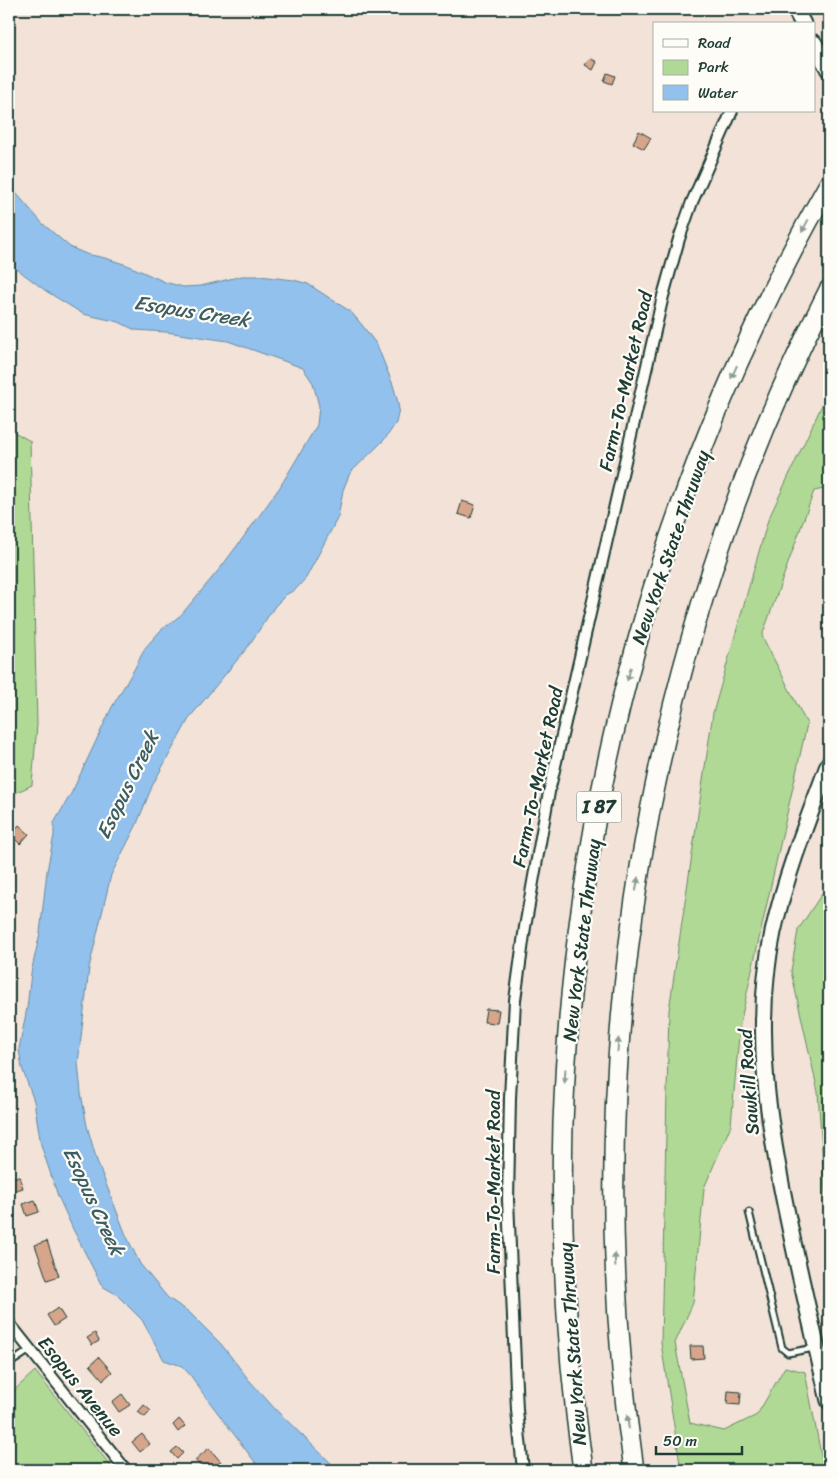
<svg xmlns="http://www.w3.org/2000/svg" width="838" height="1479" font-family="Sriracha,sans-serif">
<rect width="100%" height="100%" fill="#f2e2d7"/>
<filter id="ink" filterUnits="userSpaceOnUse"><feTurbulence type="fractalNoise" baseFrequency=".02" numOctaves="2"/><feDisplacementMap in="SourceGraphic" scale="10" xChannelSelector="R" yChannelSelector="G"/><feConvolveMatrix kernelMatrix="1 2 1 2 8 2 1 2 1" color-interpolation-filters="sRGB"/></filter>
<g filter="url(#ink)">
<path fill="#b0d996" stroke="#688b65" d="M829 390V488L814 491 762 636 807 724 740 1024 731 1125 704 1188 693 1303 675 1343 690 1423 724 1431 757 1415 785 1367 805 1372 824 1470H681L661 1343 669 1010 713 713 768 520Z
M9 429 30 441 37 724 32 785 9 796Z
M829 890V1249L818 1092 791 971 798 930 821 895Z
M35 1371 114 1470H9V1395Z"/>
<path fill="#93c1ed" stroke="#658ca3" d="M9 185 43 224 70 247 86 254 105 258 127 265 165 282 183 287 201 286 242 276H260L294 280 308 284 351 312 362 325 377 345 393 385 397 399 399 409 396 423 385 439 350 473 343 490 338 517 306 578 295 590 287 594 275 606 247 648 190 717 153 784 136 826 111 875 89 968 78 1063 81 1093 87 1126 97 1161 126 1235 140 1264 168 1298 189 1312 221 1344 249 1380 276 1410 338 1470H261L202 1392 191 1376 182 1366 164 1360 142 1320 116 1294 102 1286 73 1229 58 1196 41 1145 34 1101 22 1068 19 1049 27 1008 31 973 40 933 47 871 54 835V823L72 792 112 707 135 668 145 648 161 630 181 615 222 566 257 519 280 487 317 425 319 406 313 383 303 368 228 341 166 332 135 330 119 322 83 314 46 291 9 263Z"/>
<path fill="#d7a58b" stroke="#1f3d34" d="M590 58 597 62 593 70 585 65Z
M607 73 615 76 612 84 604 81Z
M639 131 651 138 644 149 633 143Z
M462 501 475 505 471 518 458 514Z
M19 825 29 834 20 844 11 835Z
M486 1009 499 1010 497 1023 484 1022Z
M19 1176 23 1188 10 1192 9 1179Z
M35 1200 39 1212 27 1216 23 1204Z
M47 1241 59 1276 47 1280 35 1245Z
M58 1308 65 1319 54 1326 47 1315Z
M95 1333 99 1341 92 1345 87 1338Z
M690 1346H703L704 1358 691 1359Z
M99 1357 112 1372 103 1380 90 1365Z
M728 1391 741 1392 740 1405 727 1404Z
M122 1394 130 1405 119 1412 112 1402Z
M144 1405 151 1411 145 1417 138 1412Z
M179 1419 185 1426 178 1432 173 1425Z
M142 1434 150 1444 140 1452 132 1442Z
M177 1447 183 1453 177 1459 171 1452Z
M209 1448 221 1462 211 1470H204L195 1460Z"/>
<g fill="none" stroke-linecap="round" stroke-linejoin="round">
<defs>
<path id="lane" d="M749 1212 782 1348 788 1353 814 1348
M9 1364 30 1350"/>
<path id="street" d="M9 1323 126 1470
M523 1470 517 1410 508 1200 510 1098 515 1000 525 927 549 792 663 296 679 239 692 202 732 111"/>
<path id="secondary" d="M795 9 803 24
M814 43 829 70
M829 763C808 819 786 874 773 932 752 1031 769 1130 790 1228 802 1286 816 1344 829 1401"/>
<path id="highway" d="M583 1470C567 1355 560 1239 563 1123 573 795 666 468 829 184
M634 1470C576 1069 644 651 829 290"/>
</defs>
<use href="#lane" stroke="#1f3d34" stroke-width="9"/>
<use href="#street" stroke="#1f3d34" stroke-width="14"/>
<use href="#secondary" stroke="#1f3d34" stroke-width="19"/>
<use href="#highway" stroke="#1f3d34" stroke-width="22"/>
<use href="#lane" stroke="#fdfcf7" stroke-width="5"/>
<use href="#street" stroke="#fdfcf7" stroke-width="10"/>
<use href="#secondary" stroke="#fdfcf7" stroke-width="15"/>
<use href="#highway" stroke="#fdfcf7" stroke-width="19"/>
</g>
<defs><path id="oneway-solid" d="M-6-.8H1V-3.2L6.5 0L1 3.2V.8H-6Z" transform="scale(1.25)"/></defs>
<g fill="#8e9c96">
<use href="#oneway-solid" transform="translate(805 226) rotate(118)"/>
<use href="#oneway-solid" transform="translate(734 372) rotate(114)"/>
<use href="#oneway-solid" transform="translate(629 674) rotate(105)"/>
<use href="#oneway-solid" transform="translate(637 884) rotate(-81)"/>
<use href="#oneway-solid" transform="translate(618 1045) rotate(-86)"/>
<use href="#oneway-solid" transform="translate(565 1076) rotate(93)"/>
<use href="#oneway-solid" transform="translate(615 1260) rotate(-93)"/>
<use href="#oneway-solid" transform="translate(628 1422) rotate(-97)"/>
</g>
</g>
<g text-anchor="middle" stroke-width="4.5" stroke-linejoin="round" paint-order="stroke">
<rect fill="#fdfcf7" stroke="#62766e" stroke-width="1" x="576.5" y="791.5" width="45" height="31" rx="4"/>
<g font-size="18" font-weight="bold" fill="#1f3d34">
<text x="599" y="813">I 87</text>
</g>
<g font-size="19" fill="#1f3d34" stroke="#fdfcf7">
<text transform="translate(625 381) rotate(-77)" y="7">Farm-To-Market Road</text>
<text transform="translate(670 547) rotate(-71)" y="7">New York State Thruway</text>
<text transform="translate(537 777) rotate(-78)" y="7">Farm-To-Market Road</text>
<text transform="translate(581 940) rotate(-83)" y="7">New York State Thruway</text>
<text transform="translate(748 1082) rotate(-94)" y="7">Sawkill Road</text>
<text transform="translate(493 1182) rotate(-90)" y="7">Farm-To-Market Road</text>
<text transform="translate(572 1344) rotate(-94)" y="7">New York State Thruway</text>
<text transform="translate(81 1386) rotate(51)" y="7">Esopus Avenue</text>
</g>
<g font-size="20" font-style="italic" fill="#3c5e62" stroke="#fdfcf7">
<text transform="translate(192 311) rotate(9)" y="7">Esopus Creek</text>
<text transform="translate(127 785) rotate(-64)" y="7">Esopus Creek</text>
<text transform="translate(94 1201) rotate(65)" y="7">Esopus Creek</text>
</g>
</g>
<rect width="838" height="1479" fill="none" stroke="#fdfcf7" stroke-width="30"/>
<rect x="15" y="15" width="808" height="1449" fill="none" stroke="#1f3d34" stroke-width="2" filter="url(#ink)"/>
<rect x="653" y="22" width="162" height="90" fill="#fdfcf7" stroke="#a4b0a9"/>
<rect x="663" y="39" width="25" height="8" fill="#fdfcf7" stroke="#a4b0a9"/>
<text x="698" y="48" font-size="15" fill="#1f3d34">Road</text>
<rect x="663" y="60" width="25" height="15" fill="#b0d996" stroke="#a4b0a9"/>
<text x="698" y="72" font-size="15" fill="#1f3d34">Park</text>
<rect x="663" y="85" width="25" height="15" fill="#93c1ed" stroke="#a4b0a9"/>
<text x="698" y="98" font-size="15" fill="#1f3d34">Water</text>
<path d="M656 1446v8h86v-8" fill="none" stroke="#1f3d34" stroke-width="2.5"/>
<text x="663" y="1446" font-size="15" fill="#1f3d34" stroke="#fdfcf7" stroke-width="4" paint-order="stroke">50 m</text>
</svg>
